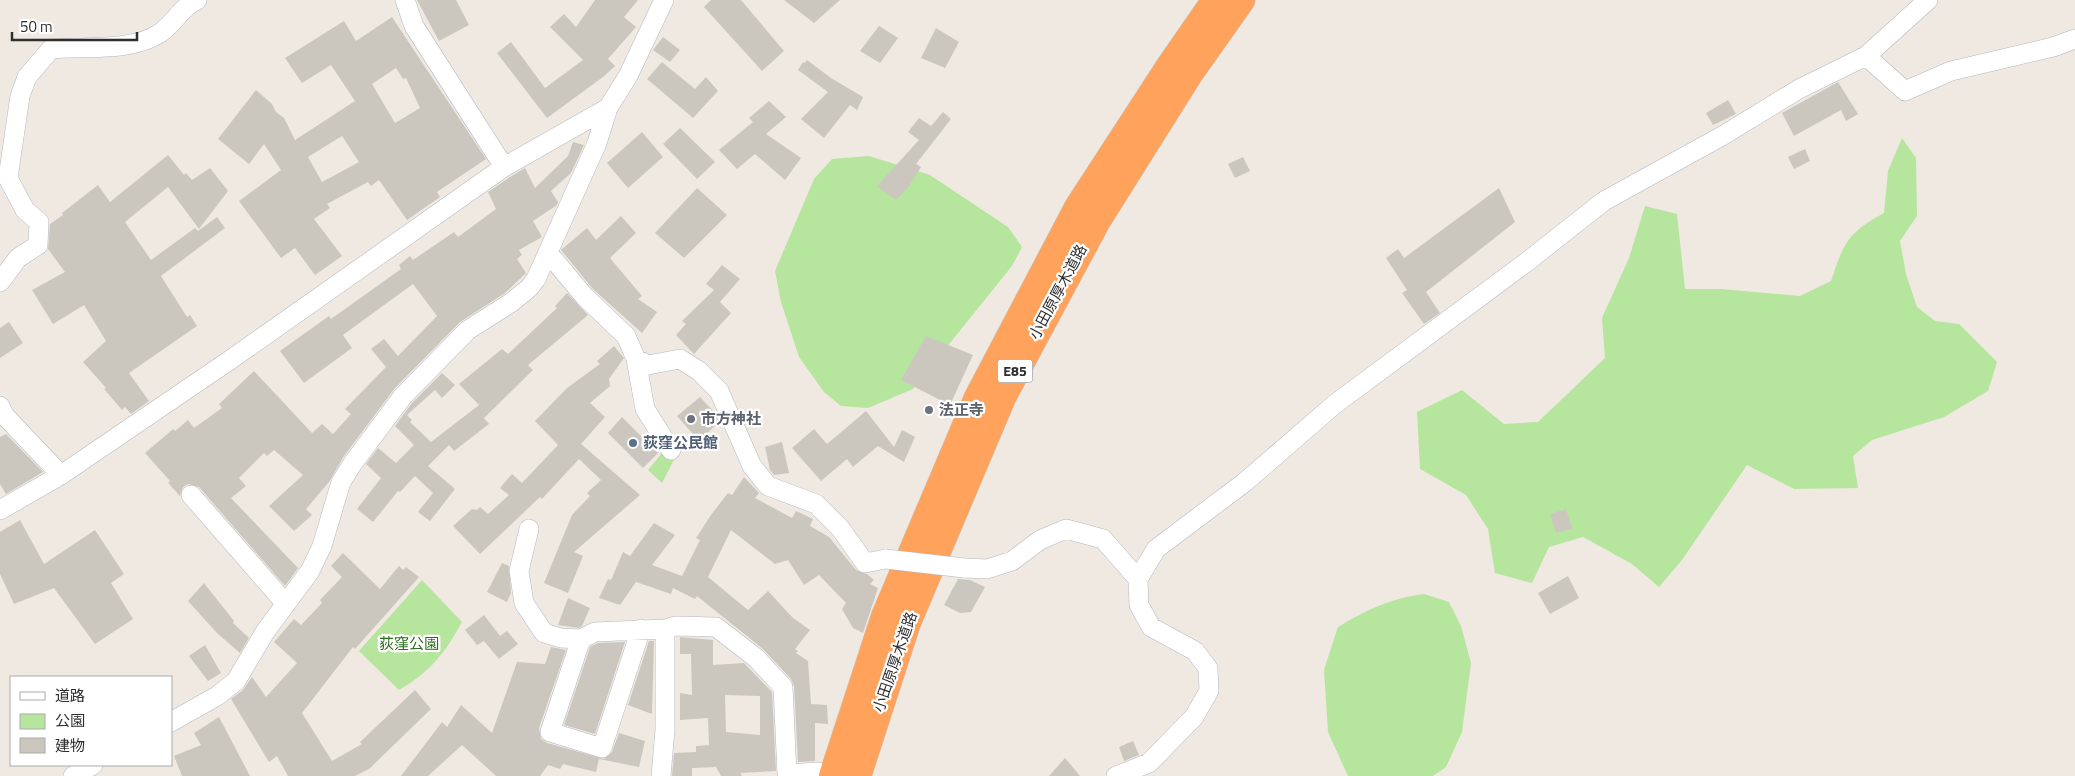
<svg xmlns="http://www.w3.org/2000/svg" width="2075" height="776" font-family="'Titillium Web','Noto Sans JP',sans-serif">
<rect width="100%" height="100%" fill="#efe9e1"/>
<path fill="#b6e59e" d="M1902 138 1916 158 1917 216 1900 241 1906 274 1917 307 1935 321 1959 324 1997 362 1988 391 1944 417 1872 440 1853 456 1858 488 1794 489 1747 465 1682 560 1659 587 1632 564 1583 537 1549 547 1532 583 1495 573 1488 529 1466 495 1420 469 1417 412 1462 390 1504 424 1538 422 1605 358 1602 318 1629 258 1645 206 1677 214 1685 289H1721L1800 296 1831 281C1844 243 1847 233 1884 213L1888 171Z
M869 156 930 175 1008 227 1022 247 1012 266 913 389 868 408 841 406 824 392 799 357 781 302 775 271 814 179 832 159Z
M666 448 677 454 662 483 648 470Z
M422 580 462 622C445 653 430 672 399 690L359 651Z
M1424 594 1449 602 1461 626 1471 663 1462 732 1446 767 1433 776H1348L1328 732 1324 670 1338 627C1368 609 1389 599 1424 594Z"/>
<path fill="#cbc7bf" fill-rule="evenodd" d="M417 0H456L469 25 439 41Z
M595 0H638L624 17 636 27 608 59 615 66 603 77 547 118 497 53 511 42 545 88 583 60 550 27 564 14 576 27Z
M711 0H741L784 51 762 71 704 7Z
M784 0H840L814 23Z
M392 17 486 159 437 192 440 197 407 220 379 180 371 186 368 182 327 204 330 208 314 219 342 256 315 275 295 248 281 258 239 201 281 170 264 144 249 164 218 139 256 90 272 104 276 112 284 118 295 140 355 101 331 65 302 83 285 58 344 21 356 41ZM396 68 403 79 406 78 420 108 395 123 372 84ZM342 136 359 162 322 182 308 157Z
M879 26 898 38 880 63 860 51Z
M936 28 959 42 945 68 921 58Z
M663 37 680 50 670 62 653 50Z
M807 60 831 78 863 97 857 110 850 105 824 138 801 119 828 92 798 70 803 62 805 63Z
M662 62 695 89 706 77 718 91 693 118 647 79Z
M1838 82 1858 114 1846 121 1841 110 1794 136 1782 113Z
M1728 100 1736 114 1713 125 1706 113Z
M769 101 786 117 766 134 801 158 785 180 755 154 737 169 719 150 753 122 749 118Z
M943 112 951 119 916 164 921 167 907 189 896 200 877 186 919 140 908 132 919 118 931 126Z
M680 128 715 162 697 179 663 144Z
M642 132 663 157 628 188 607 163Z
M573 142 584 145 571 173 551 191 558 202 557 205 533 221 542 237 519 250 522 255 517 259 526 273 505 293 460 322 395 388 344 456 329 482 306 509 312 515 294 531 269 506 303 475 274 450 267 456 264 453 239 478 246 486 231 498 298 568 285 586 199 487 188 484 183 487 180 496 168 483 170 481 145 453 173 429 175 431 188 420 194 428 222 408 219 404 254 371 312 433 322 424 333 434 351 414 345 409 386 367 371 349 384 339 398 356 437 316 413 284 343 335 352 348 304 383 280 351 329 316 331 319 401 269 399 265 410 256 413 260 454 232 458 237 496 209 488 192 510 177 525 168 535 188 568 156Z
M1805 149 1810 161 1794 169 1788 157Z
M168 155 184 175 186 173 192 180 210 168 228 191 199 229 168 187 125 222 151 260 195 228 198 231 217 217 225 228 161 276 187 317 190 315 197 326 129 373 149 401 131 414 125 407 122 410 104 389 106 388 83 362 106 341 84 305 53 324 32 290 65 272 48 249 50 224 63 215 62 213 98 185 110 202Z
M1243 157 1250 171 1235 178 1228 164Z
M697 188 727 215 684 258 655 233Z
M1499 188 1515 222 1426 292 1440 313 1424 324 1402 293 1407 290 1386 258 1398 249 1404 258Z
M621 216 636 233 610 258 642 296 638 299 657 312 642 333 593 289 561 250 587 228 596 240Z
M722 265 740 279 720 302 731 313 694 354 676 335 686 324 682 321 714 290 706 284Z
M567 293 588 315 528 365 533 370 484 418 489 424 454 451 449 445 428 466 455 489 430 521 418 512 433 493 415 476 400 492 398 491 373 522 357 509 381 478 366 464 378 448 396 463 414 445 395 426 412 403 442 373 455 385 442 398 435 390 407 415 412 420 410 422 431 442 479 405 459 384 502 349 508 354 557 308 555 306Z
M9 322 23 343 0 358V328Z
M926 336 973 355 950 405 901 380Z
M614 346 624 358 609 379 610 386 590 403 605 417 581 444 640 495 574 552 583 556 568 593 544 583 572 515 590 496 587 493 601 480 579 459 542 499 540 497 480 554 453 526 472 509 477 510 480 507 488 514 509 495 500 488 512 474 522 483 558 445 535 421 567 388 600 364 597 361Z
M700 397 717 415 720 421 699 441 677 416Z
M866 411 894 447 902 430 915 437 904 462 878 446 853 467 847 459 821 481 792 448 814 429 827 444Z
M622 417 658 453 643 468 608 433Z
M6 434 43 472 6 494 0 484V437Z
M782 442 789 473 774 475 770 470 765 447Z
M744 477 759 493 755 498 792 518 796 511 813 519 810 526 829 537 856 570 867 574 874 580 870 584 878 588 863 633 853 628 842 609 846 603 819 575 804 585 788 560 775 564 731 530 708 577 748 610 768 591 793 618 810 630 795 649 798 651 796 653 808 661 811 704 827 705 828 724 815 723V761L798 762 794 686 791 679 763 649 697 596 695 599 673 588 671 594 636 582 620 605 599 598 608 579 611 580 623 552 630 556 654 523 675 535 652 565 682 576 700 540 696 538 711 515 728 493 732 495Z
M1566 509 1572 528 1556 533 1550 514Z
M20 520 44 564 95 530 124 574 111 583 133 619 95 644 54 588 14 604 0 574V532Z
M343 553 380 589 399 566 403 570 406 567 419 577 355 649 353 647 302 713 332 761 362 744 360 742 415 690 431 709 369 769 355 776H288L277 756 269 762 231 699 243 690 252 677 266 697 297 663 274 642 294 619 301 625 322 603 320 600 342 577 331 566Z
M502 563 509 566 511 593 507 602 487 592Z
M1568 576 1579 598 1550 614 1538 593Z
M958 579 970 580 985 587 971 612 960 613 944 605Z
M204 583 234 621 233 623 249 638 240 653 217 633 188 601Z
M568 598 590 608 582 626 579 628 558 625Z
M484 615 500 636 507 631 518 644 499 659 484 641 477 645 465 630Z
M680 637 713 640V665L744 663 772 692 776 771 740 773 742 776H721L716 767 692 768V776H672L674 753 696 752V746L709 745 708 718 680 720V693L692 695 691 654H680ZM725 695 760 696V735L726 732Z
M649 641H654L652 714 628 705Z
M625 642 595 734 564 725 590 647 598 643Z
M205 645 221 673 208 681 189 656Z
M551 647 566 650 539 728 541 739 547 743 604 759 612 752 619 733 645 741 639 767 599 759 596 772 563 764 560 769 548 765 540 776H496L462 745 428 776H401L442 722 447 727 461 705 492 733 517 662 545 664Z
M219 717 250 776H182L174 756 201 745 194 733Z
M1133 741 1139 755 1124 761 1119 747Z
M1065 758 1080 776H1049Z"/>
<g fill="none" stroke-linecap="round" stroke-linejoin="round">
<defs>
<path id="minor" d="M405 0 414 26 504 167
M1866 56 1905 91 1951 71 2053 47 2075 39
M549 254 585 297 626 336 636 359 648 365 680 359 699 371 719 391 752 466 768 486 816 504 840 528 865 563 886 559
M0 282 18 258 38 245 39 222 25 210 8 178 20 96 27 77 51 49C84 46 132 52 160 33 174 24 181 7 197 0
M636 359 645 409 671 450
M0 406 4 415 61 475
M191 495 286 604
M0 510 61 475 230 360 504 167 608 108 628 76 664 0
M529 529 519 571 524 603 544 633 561 638 581 639 595 632 665 629V730L661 776
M964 568 987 569 1012 561 1040 540 1066 529 1103 539 1138 579
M665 629 675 626 716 627 756 658 783 687 787 774 818 772
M581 639 550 732 602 748 641 629
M171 722 217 696 236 681 265 632 310 571 322 546 341 482 353 463 403 396 468 330 512 302 529 288 536 279 597 143 608 108
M73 776 93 765
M1116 776 1149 763 1194 717 1209 691 1208 668 1195 651 1151 627 1139 605 1138 579 1156 549 1245 482 1335 404 1528 261 1604 201 1722 136 1799 89 1866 56 1928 0"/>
<path id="highway" d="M833 776 885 617 978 398 1078 208 1171 65 1216 0
M857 776 907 622 1002 397 1097 220 1188 75 1241 0"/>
</defs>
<use href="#minor" stroke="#b4b7c1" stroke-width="20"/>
<use href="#highway" stroke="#c9c9c9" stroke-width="29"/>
<use href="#minor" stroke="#fff" stroke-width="19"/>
<use href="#highway" stroke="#ffa35c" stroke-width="28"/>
<defs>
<path id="minor-bridge" d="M886 559 964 568"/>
</defs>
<use href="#minor-bridge" stroke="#b4b7c1" stroke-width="20" stroke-linecap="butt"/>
<use href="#minor-bridge" stroke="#fff" stroke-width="19"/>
</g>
<g fill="#6b7280" stroke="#fff" stroke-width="2">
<circle cx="929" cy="410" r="5"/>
<circle cx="691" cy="419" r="5"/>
</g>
<circle fill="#5c6f8a" stroke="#fff" stroke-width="2" cx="633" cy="443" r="5"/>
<g text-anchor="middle" stroke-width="4.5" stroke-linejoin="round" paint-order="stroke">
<rect fill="#fff" stroke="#6d6d6d" stroke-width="1" x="997.5" y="359.5" width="35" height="23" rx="4"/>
<g font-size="14" font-weight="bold" fill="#2e2e2e">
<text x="1015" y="376">E85</text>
</g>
<g font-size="15" fill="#2e2e2e" stroke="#fff">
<text transform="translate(1058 292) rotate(-62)" y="5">小田原厚木道路</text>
<text transform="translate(895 662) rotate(-71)" y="5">小田原厚木道路</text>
</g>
<g font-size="15" font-weight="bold" fill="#5b616d" stroke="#fff" text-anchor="start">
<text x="939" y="415">法正寺</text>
<text x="701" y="424">市方神社</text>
</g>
<g font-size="15" font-weight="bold" fill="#4e5e75" stroke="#fff" text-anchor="start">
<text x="643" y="448">荻窪公民館</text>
</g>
<g font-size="15" fill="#2c6e1b" stroke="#fff">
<text x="409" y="649">荻窪公園</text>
</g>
</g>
<rect x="10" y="676" width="162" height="90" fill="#ffffff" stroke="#ababab"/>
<rect x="20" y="692" width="25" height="8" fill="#ffffff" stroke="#ababab"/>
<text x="55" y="701" font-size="15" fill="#2e2e2e">道路</text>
<rect x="20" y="714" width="25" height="15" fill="#b6e59e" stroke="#ababab"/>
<text x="55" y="726" font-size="15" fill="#2e2e2e">公園</text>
<rect x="20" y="738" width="25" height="15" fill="#cbc7bf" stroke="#ababab"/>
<text x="55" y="751" font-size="15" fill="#2e2e2e">建物</text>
<path d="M12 32v8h125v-8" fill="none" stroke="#2e2e2e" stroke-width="2.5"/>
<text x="20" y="32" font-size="15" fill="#2e2e2e" stroke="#ffffff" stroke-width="4" paint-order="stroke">50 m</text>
</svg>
